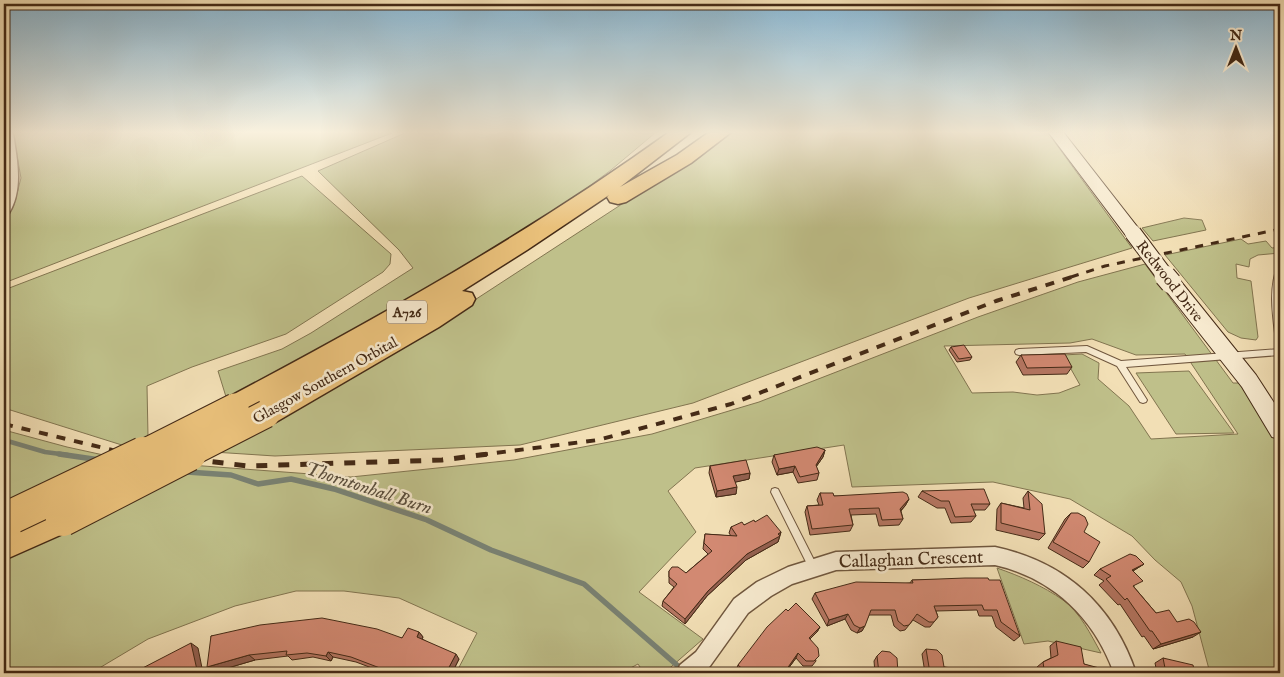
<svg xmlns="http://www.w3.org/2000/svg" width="1284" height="677" font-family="'IM FELL English',serif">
<rect width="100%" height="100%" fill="#f2dfb5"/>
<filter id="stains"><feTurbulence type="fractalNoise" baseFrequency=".004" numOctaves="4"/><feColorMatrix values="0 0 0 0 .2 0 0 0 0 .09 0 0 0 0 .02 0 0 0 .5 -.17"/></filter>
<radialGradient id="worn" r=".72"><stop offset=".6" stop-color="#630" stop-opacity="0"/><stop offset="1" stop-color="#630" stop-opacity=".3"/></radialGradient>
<path fill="#bfc08a" stroke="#827550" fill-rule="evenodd" d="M13 133H392L4 283V219L14 205 21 178Z
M405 133H655L611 170 556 211 338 346 227 400 218 371 282 349 311 333 413 268 399 250 318 171Z
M731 133H1048L1132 248 969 298 693 403 520 445 275 456 213 452 421 335Z
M302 176 391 254 390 264 383 272 286 334 192 367 147 386 148 436 125 446 4 408V290Z
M1184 218 1202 220 1206 230 1153 241 1142 228Z
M1241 239 1248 244 1266 241 1272 248 1280 247V253L1258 255 1250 259 1249 267 1236 264 1237 278 1251 281 1258 337 1256 340 1241 338 1228 332 1165 255Z
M1145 264 1233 383H1239L1280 444V673H1210L1192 606 1181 582 1155 560 1132 536 1070 499 993 482 852 487 844 445 695 468 668 491 696 532 639 592 703 639 664 673H644L638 664 621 673H456L477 633 399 598 344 591H296L235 606 148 639 91 673H4V556L48 537 190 465 351 477 514 460 652 434 759 402 978 317 1078 282ZM1092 339 1136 355 1185 354 1238 434 1151 439 1129 406 1098 379 1099 363 1082 354 1063 355 1080 385 1059 393 1037 395 1013 392 972 393 944 346 1070 343Z
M1189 371 1234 433 1176 434 1136 373Z
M4 430 67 447 108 456 4 505Z
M997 568C1020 576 1043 586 1063 600 1080 612 1091 635 1101 653L1048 641 1024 644Z"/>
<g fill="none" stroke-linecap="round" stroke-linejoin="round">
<path stroke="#798274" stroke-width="4.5" d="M4 440 45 452 68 455"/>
<path stroke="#798274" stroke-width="5.5" d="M59 454 100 460
M187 472 231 475 258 484 291 479 334 489 427 520 491 550 584 584 686 673"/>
<defs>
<path id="lane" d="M1278 265H1280V344L1276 341C1273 317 1268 289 1278 265Z
M1087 346 1121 361 1280 349V355L1126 367 1147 400 1146 402 1143 403 1140 402 1117 366 1086 352 1019 355 1016 354 1015 352 1016 350 1019 349Z
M775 488 778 489 816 564 818 567 816 570 813 572 810 570 771 492 772 489Z"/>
<path id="street" d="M4 133H13C17 160 24 190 8 215L4 216 6 174Z
M995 547C1065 562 1113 605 1136 673H1114C1094 618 1053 578 995 565L836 570 792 584 771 596 748 613 710 666 703 673H677L680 665 696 652 734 599 757 582 788 567 836 552Z"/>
<path id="secondary" d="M1049 133H1064L1139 229 1142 233 1139 237 1133 239 1127 237Z
M1171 277 1178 278 1256 375 1280 412V439L1272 437 1242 387 1164 288 1162 283 1164 278Z"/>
<path id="highway" d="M668 133H690L620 187 677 155 708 133H730L691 163 626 202 618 204 610 202 607 197 609 195 527 250 462 291 472 293 475 299 472 305 439 327 276 422 266 426 256 422 252 414 253 411 235 419 225 415 221 407 225 399C378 318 528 234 668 133Z
M63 504 74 509 79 519 74 529 4 560V529Z"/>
</defs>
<use href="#lane" stroke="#70573e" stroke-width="2"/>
<use href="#street" stroke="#70573e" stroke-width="3"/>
<use href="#secondary" stroke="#442a16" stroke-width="2"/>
<use href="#highway" stroke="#442a16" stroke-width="3"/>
<use href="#lane" fill="#f7eacf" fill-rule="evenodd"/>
<use href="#street" fill="#f7eacf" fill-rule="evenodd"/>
<use href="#secondary" fill="#f7eacf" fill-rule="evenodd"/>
<use href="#highway" fill="#e9c07a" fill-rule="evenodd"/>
<path stroke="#442a16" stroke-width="3" stroke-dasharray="8 8" stroke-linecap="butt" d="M1071 277 1105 266 1280 229"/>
<path stroke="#442a16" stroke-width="4" stroke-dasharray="9 9" stroke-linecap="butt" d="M4 424 112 450 157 455
M479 455 598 440 731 404 996 301 1075 276"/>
<path stroke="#442a16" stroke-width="5" stroke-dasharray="11 11" stroke-linecap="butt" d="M147 454 248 466 442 460 488 454"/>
<defs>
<path id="secondary-bridge-far1" d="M1133 233 1166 277"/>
<path id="secondary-bridge" d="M1165 276 1171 283"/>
<path id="highway-bridge-far1" d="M140 455 235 407
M186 455 266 414"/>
<path id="highway-bridge" d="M13 516 143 454
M63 519 189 454"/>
</defs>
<use href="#secondary-bridge-far1" stroke="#442a16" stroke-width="18" stroke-linecap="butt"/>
<use href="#secondary-bridge" stroke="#442a16" stroke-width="23" stroke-linecap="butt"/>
<use href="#highway-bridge-far1" stroke="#442a16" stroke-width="29" stroke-linecap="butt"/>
<use href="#highway-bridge" stroke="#442a16" stroke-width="36" stroke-linecap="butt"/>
<use href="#secondary-bridge-far1" stroke="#f7eacf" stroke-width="16"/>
<use href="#secondary-bridge" stroke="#f7eacf" stroke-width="21"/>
<use href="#highway-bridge-far1" stroke="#e9c07a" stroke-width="27"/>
<use href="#highway-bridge" stroke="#e9c07a" stroke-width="34"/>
</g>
<path fill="#b57662" stroke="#442a16" d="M951 347 972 357 970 360 957 362 949 350Z
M1021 355 1072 367 1067 374 1023 375 1016 362Z
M825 450 823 457 816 467 819 473 817 480 798 483 793 472 777 475 772 462 774 455Z
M710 466 750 473 749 479 735 482 736 494 716 497 709 473Z
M922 491 990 504 985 510H973L976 516 971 522 951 523 945 508H937L918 497Z
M1028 491 1045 534 1039 540 996 530 997 509 1001 503 1024 508 1023 498Z
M820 493 834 496 909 499 905 506 901 511 903 519 899 525 879 526 876 514 851 515 853 525 850 531 810 535 805 512 807 506 819 505 817 500Z
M1071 513 1089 562 1083 568 1048 548 1065 519Z
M755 522 781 532 778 542 746 560 707 596 685 624 662 606 663 601 674 587 669 583V571L686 573 708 554 703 549 705 534 731 536 729 533 731 527 744 525Z
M1144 564 1133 571 1134 587 1156 613 1177 622 1193 637 1153 649 1144 636 1142 637 1120 604 1118 605 1099 585 1104 581 1094 575 1100 569Z
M912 580H989L1020 636 1014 641 996 627 992 616H979L977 610 936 611 938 617 930 627H925L913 620 905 630 900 631 894 626 891 615H869L862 631 857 633 851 630 845 619 827 626 812 599 815 593 910 583Z
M788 611 820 627 817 632 810 639 816 661 812 666H803L796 658 785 673H740L736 670 738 665Z
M419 632 423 637 422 639 459 659 452 673H385L356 662 333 657 331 661 313 657 292 660 288 656 255 660 214 672 211 636 402 638Z
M1056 641 1084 664 1108 673H1038L1037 667 1043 662 1051 658 1050 646Z
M926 649 944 667 969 673H925L922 654Z
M877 656 898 673H905H875L874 661Z
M1163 658 1195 673H1157L1155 663Z"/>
<path fill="#936050" stroke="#442a16" d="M825 450 823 457 813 471 816 465Z
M795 466 793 472 777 475 779 469Z
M750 473 749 479 732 483 733 476Z
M737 487 736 494 716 497 717 491Z
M909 499 905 506 896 515 900 509Z
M781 532 778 542 746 560 707 596 685 624V619L708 591 747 554Z
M1144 564 1136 569 1125 576 1132 570Z
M848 614 845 619 827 626 829 620Z
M865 626 862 631 857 633 860 628Z
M820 627 817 632 806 643 809 638Z
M419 632 423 637 420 642 417 637Z
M1201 632 1193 637 1153 649 1161 644Z
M191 643 198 648 203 673H191Z
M328 652 333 657 331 661 326 656Z
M798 653 796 658 785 673H784Z
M456 654 459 659 452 673H446Z
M249 655 255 660 214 672 207 667Z"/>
<path fill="#d28972" stroke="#442a16" d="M964 345 972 357 959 359 951 347Z
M1065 354 1072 367 1027 368 1021 355Z
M817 447 825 450 816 465 819 473 800 477 795 466 779 469 774 455Z
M746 460 750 473 733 476 737 487 717 491 710 466Z
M984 489 990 504H971L976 516 955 517 949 501H941L922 491Z
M1028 491 1042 504 1045 534 1001 523V503L1030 510Z
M903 492 907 494 909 499 900 509 903 519 882 520 879 508 849 509 853 525 812 529 807 506 823 505 820 493H833L834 496Z
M1071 513H1078L1085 517 1088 524 1084 532 1100 542 1089 562 1053 542Z
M767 515 781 532 778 534 780 536 747 554 708 591 685 619 663 601 677 584 669 577V571L672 567H678L686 573 712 551 704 543 705 534 737 536 731 527 742 522 744 525 754 520 755 522Z
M1130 554 1136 556 1144 564 1132 570 1143 581 1133 586 1156 613 1169 610 1177 622 1189 619 1194 622 1201 632 1161 644 1152 631H1150L1127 598 1125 600 1106 579 1111 576 1100 569Z
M965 578H988L989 580H1000L1020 636 1001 622 997 610H984L982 605 934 606 938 617 934 622H929L917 614 909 625 904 626 898 621 895 610H871L865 626 860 628 854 625 848 614 829 620 815 593 856 582 913 583 912 580Z
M796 603 820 627 809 638 818 648 819 656 814 661H806L798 653 784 673H747L738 665 767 627 786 609 788 611Z
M322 618 377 629 402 638 408 628 419 632 417 637 456 654 446 673H393L351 657 328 652 326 656 307 653 286 655 287 651 249 655 207 667 211 636 260 625Z
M1056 641 1081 647 1084 664 1107 670 1108 673H1048L1044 669 1043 662 1058 655Z
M191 643 197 670 191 673H133Z
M926 649 937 650 942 655 944 667 969 670V673H930Z
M882 651 890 652 897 658 898 673H905H879L877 656Z
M1163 658 1193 665 1195 673H1166Z"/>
<linearGradient id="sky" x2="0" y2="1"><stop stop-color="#89b7d3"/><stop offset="0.58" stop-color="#f9f1de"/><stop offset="1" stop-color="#f9f1de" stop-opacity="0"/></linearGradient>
<rect width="1284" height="228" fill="url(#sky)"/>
<g text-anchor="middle" stroke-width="5" stroke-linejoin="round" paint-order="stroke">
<rect fill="#f7eacf" stroke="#7a644e" stroke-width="1" x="387" y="300.5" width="40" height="23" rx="4"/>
<g font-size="14" font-weight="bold" fill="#442a16">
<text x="407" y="317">A726</text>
</g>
<g font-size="15" fill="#442a16" stroke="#f7eacf">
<text transform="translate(1170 281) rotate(52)" y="5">Redwood Drive</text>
<text transform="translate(325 380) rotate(-29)" y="5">Glasgow Southern Orbital</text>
</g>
<g font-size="18" fill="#442a16" stroke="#f7eacf">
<text transform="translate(911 559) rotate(-2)" y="6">Callaghan Crescent</text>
</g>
<g font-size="19" font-style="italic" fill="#5a4e3d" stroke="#f7eacf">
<text transform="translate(369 487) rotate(18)" y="7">Thorntonhall Burn</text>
</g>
</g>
<rect width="1284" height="677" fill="none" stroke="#f2dfb5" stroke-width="20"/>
<rect x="5" y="5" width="1274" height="667" fill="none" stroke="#442a16" stroke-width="2.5"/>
<rect x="10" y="10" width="1264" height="657" fill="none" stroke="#442a16"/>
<g transform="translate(1236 48)" stroke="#f7eacf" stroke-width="4" paint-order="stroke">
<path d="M0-4L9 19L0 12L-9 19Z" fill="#442a16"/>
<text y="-8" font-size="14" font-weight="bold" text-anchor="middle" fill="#442a16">N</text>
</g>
<rect width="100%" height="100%" filter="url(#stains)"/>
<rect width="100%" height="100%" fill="url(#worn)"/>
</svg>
